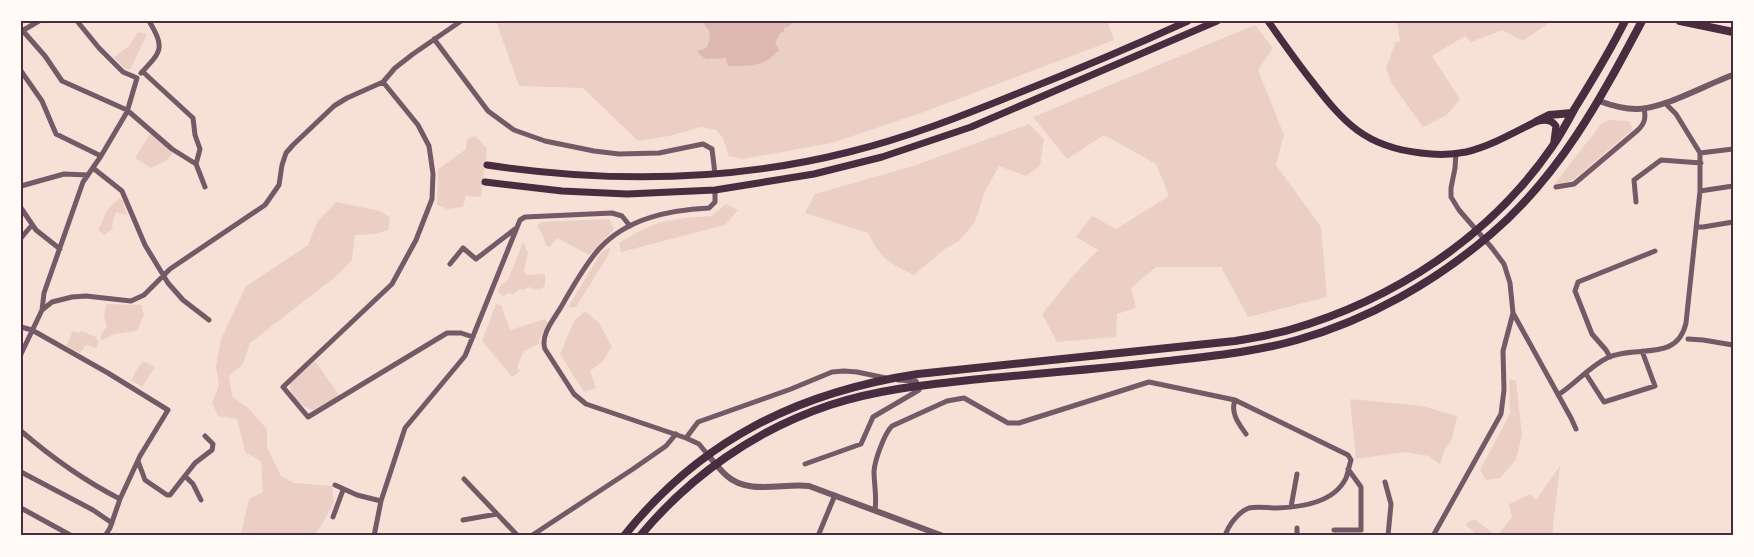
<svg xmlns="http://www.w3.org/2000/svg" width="1754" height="557" font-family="'Varela Round',sans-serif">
<rect width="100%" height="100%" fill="#f7e1d7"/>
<path fill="#ebcfc5" d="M496 21H1091L1092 23H1108L1114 40 921 113 832 143 742 159 729 156 723 138 716 130 701 127 669 136 638 141 583 88 519 86Z
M1397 21H1551L1523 41 1502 30 1471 42 1465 36 1432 56 1460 99 1447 115 1423 127 1392 84 1386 69 1395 43 1400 41Z
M1255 25 1273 48 1258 70 1284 135 1276 165 1321 227 1327 297 1248 317 1221 267H1156L1131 288 1136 308 1117 314 1116 337 1057 342 1042 314 1073 276 1098 250 1076 237 1092 216 1116 229 1169 196 1156 164 1104 135 1067 159 1033 117Z
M138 32 147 34 130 70 124 68 114 57 129 46Z
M1609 120 1628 121 1633 129 1573 180 1558 186 1555 183 1602 123Z
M1029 124 1044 139 1040 166 1026 176 999 166 985 191 975 222 959 241 946 248 914 275C889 263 881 259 868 233L805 213 815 194 913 166Z
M150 134 173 153 166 161 151 168 135 158Z
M475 136 487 148 481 197 466 196 463 207 447 209 437 205 438 169 466 149 467 139Z
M119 198 123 201 127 215 116 212 112 225 113 229 104 235 98 230 107 210Z
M336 202 380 211 390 217 388 230 375 234 355 235 352 260 339 274 250 343 243 364 229 376 232 396 248 408 267 429V447L281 476 294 483 332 486 334 503 319 529 312 536H239L241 533 249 499 263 492 261 461 245 452 237 419 218 416 212 403 219 386 216 366 221 339 246 286 308 245 317 222Z
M726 204 738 210 725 225 621 252 619 243 643 229 661 222 686 218 712 216Z
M609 219 614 229 589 255 557 238 550 247 546 246 543 236 537 226 540 222Z
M523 242 528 252 524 271 527 275 545 274V286L539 290 528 287 524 290 520 289 513 294 508 293 503 296 498 292 501 285 508 280Z
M610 247 609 254 576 307H568L601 253Z
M106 304 141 305 144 315 137 331 114 334 101 341 100 336 107 326 104 317Z
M496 304 501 305 510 330 545 319 548 323 540 338 539 344 524 351 517 367 520 371 512 377 482 341Z
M585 311 599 323 612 347 602 362 590 371 596 388 584 392 560 354 574 321Z
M73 331 78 333 81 331 96 337 99 342 96 348 86 345 80 353 66 346Z
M143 361 155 367 142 387 131 380 138 367Z
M315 361 339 395 314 410C301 407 290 397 290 383Z
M1509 379 1516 381 1522 435 1516 460 1500 478 1486 480 1480 470 1510 414Z
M1350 399 1422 406 1457 416 1452 439 1444 451 1440 465 1429 456 1405 452 1356 459Z
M1560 466 1552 536H1478L1465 524 1474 519 1497 536 1512 517 1509 504 1530 494 1536 500Z"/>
<path fill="#dcb8b0" d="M703 21H793L789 26 784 28V32L780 33 775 43 779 50C763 68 750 65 728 66L726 58 706 59 698 53V50C709 51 711 39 709 30L705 26Z"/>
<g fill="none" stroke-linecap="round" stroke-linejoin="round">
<path stroke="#755966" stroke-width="5" d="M22 31 39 21
M23 31 45 56 62 81 127 110 172 149 196 164
M434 39 488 111 514 130 545 141 594 151 619 154 659 153 703 144 712 149 715 174
M21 71 42 101 56 134 101 156
M143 72 193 118 195 135 200 149 196 164 205 187
M141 73C162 51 165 48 149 21
M383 82 418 125 429 146 433 174 432 199 416 240 392 284 283 387 308 417 447 333H461L473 337
M1700 153 1733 149
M93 168 122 191 145 245 168 283 183 300 209 320
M21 186 64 174 88 175
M1556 187 1574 184 1638 130C1645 123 1646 118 1644 108
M1700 191 1733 186
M1636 202 1634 180 1661 160 1701 163
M21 208 36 230 60 249
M1696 227H1703L1733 222
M21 238 32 225
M450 264 463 248 476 259 515 229
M42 310 52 302 72 297 86 296 131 301 144 295 170 269 265 205 279 185 282 165 286 153 293 145 334 106 347 98 383 82 395 68 413 54 461 21
M1513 313 1571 418 1576 429
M21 327 32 330 108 373 168 410 140 456 120 499 110 528 105 536
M1688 339 1703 340 1733 345
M21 354 42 310 44 293 83 182 101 156 127 112 137 78 123 72 99 48 77 21
M1610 357 1606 350 1592 334 1575 291 1578 282 1655 251
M1586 374 1604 402 1655 386 1642 351
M1558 395C1575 384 1589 367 1607 358 1636 344 1677 363 1686 323L1700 191V153L1676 114 1665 103
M1235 400C1230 413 1239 424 1246 434
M21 431C51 457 85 481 120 499
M686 438 698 422 791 389 832 372 844 371 857 372 886 378
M708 455 699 444 686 438 586 404 574 394 545 349C540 335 554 319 561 307 572 288 584 266 599 249 627 218 670 210 709 208L715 202V190
M138 461 145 480 167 495H170L195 463 212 450 213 444 205 436
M805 464 861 444 873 417 919 390 916 381 898 380
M21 472 93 510 112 523
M185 476 193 484 201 500
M464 479 518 536
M1385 482 1391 504 1388 536
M335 485 357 495 381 501
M1291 507 1297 474
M21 508 72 536
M875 510C877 497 874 484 874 471 875 460 884 434 892 426L947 401 964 398 1008 423H1019L1149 382 1235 400 1348 455 1351 460C1349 466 1348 473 1346 478 1334 503 1301 507 1277 508 1268 508 1257 506 1249 508 1238 512 1228 526 1225 536
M333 517 343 490
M463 520 497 514
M1334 530H1361V487L1348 469
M374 536 381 501 405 428 465 356 520 220 525 217 612 213 622 216 630 226
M531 536 633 469 666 446 676 434
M818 536 835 495
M1297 536V528
M1433 536 1501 414 1504 390 1503 351 1513 313 1510 283 1504 264 1492 248 1459 210 1451 197V188L1455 168 1456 153"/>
<path stroke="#755966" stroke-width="6" d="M1599 101C1610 105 1623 109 1636 109 1661 110 1707 84 1733 75
M708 455C714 462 720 470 727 476 748 495 783 483 809 486L943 536"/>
<path stroke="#4a2c40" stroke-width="7" d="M1268 21C1282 41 1296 61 1311 80 1343 122 1365 147 1421 153 1436 155 1451 155 1466 152 1491 146 1515 132 1537 121 1545 120 1551 119 1556 126L1554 141
M487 165C608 183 730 182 849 152 906 138 962 116 1016 94 1074 71 1131 47 1188 21
M485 182 562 191 627 194 715 190 814 174 882 157 971 127 1217 21"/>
<path stroke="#4a2c40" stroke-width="8" d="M1537 121 1549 115 1572 113
M624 536C700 440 799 392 918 374L1235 341C1253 338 1271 335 1289 330 1394 300 1490 237 1552 147 1561 134 1568 121 1575 108 1593 79 1610 51 1625 21
M640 536C690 476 755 430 830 405 881 388 935 384 989 378 1048 373 1108 368 1168 361 1211 356 1255 352 1297 340 1368 320 1435 282 1491 234 1560 175 1600 100 1642 21"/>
<path stroke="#4a2c40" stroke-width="8" d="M1680 21 1733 32"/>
</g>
<rect width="1754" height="557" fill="none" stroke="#fffaf5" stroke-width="45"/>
<rect x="22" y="22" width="1710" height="512" fill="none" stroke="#4a2c40" stroke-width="2"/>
</svg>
